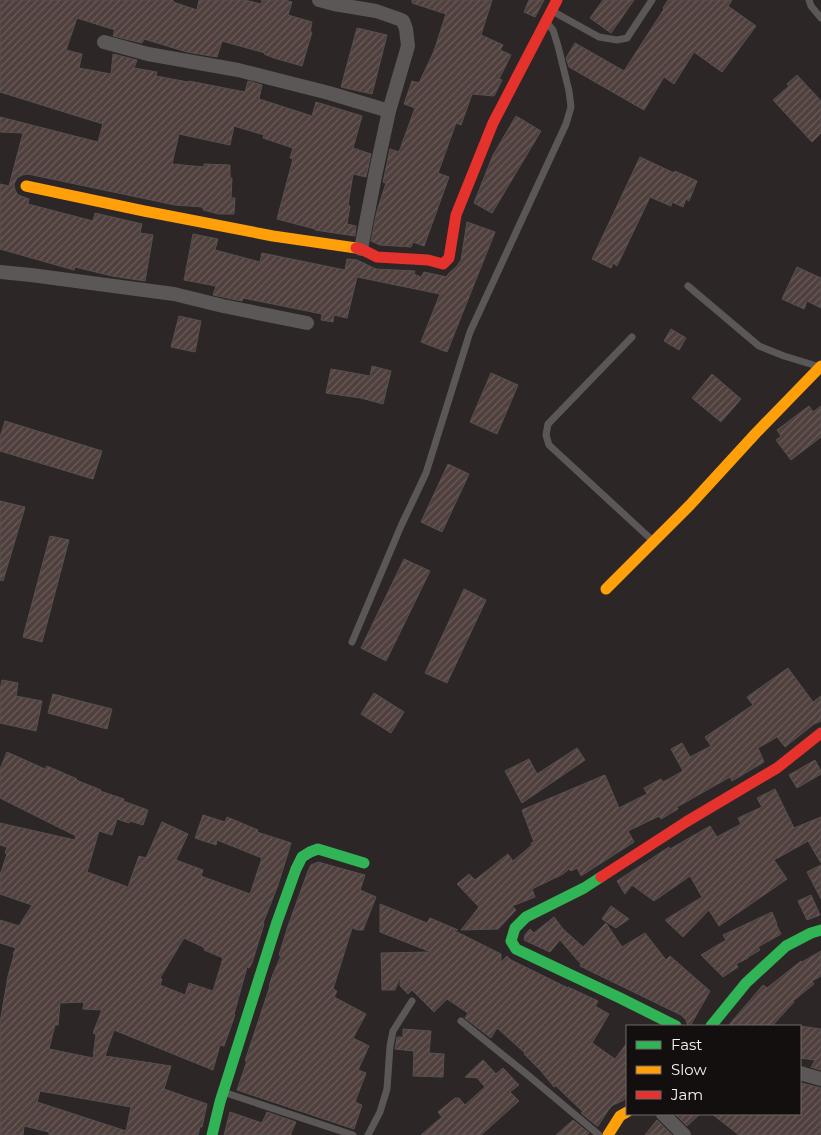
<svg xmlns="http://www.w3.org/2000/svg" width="821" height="1135" font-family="Montserrat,sans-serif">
<defs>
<pattern id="building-hatch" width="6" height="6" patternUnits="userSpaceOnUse" patternTransform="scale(1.25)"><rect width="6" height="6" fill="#50403d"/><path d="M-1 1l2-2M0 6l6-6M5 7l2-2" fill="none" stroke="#6a5c59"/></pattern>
</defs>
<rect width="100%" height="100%" fill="#2c2726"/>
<path fill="url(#building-hatch)" stroke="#555150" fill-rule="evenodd" d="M0 0H173V2L197 10 199 0H245L261 4 262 0H285L292 2 288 15 312 22 310 32H312L302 66 274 58 264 54 265 53 222 41 217 57 187 52 144 39 142 43 113 36 115 30 77 18 66 50 82 54 79 68 111 74 113 54 137 60 134 68 157 72 156 76 188 82 189 81 245 92 248 81 262 85 259 99 312 116 316 102 362 116 353 148 371 154 366 177 353 174 348 205 350 206 347 224 356 226 355 236 315 230V229L277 219 293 159 290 158 293 148 263 138 264 135 234 126 230 145 179 134 172 164 204 167V164L230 165V178H232L231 198H235L234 214H219L203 210V207L175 205 28 174 22 175 17 178 14 184 15 190 18 195 29 199 28 204 93 221 95 213 142 224 140 233 153 235 145 281 112 276 75 267 74 270 0 249V184L9 186 23 133 0 132V117L98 142 103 124 0 92Z
M412 0H492L481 35 503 45 500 50 511 55 499 79 502 80 494 96 472 94 461 125 456 123 438 173 449 177 424 246 413 242 411 247 380 245 371 241 377 211 386 183 383 182 390 149 399 152 415 108 404 104 412 81 419 83 434 51 446 14 412 3Z
M529 0H544L535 17 524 12Z
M603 0H634L611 33 590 18Z
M668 0H732L728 6 756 26 722 72 694 52 674 84 664 77 644 110 569 67 566 58 575 43 624 71 664 9 663 8Z
M357 28 387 35 372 94 341 87Z
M797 75 821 101V133L812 142 773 100 789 86 787 84Z
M516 116 541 131 492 213 474 203 493 155Z
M640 157 674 173 675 171 697 181 689 201 686 199 683 207 672 202 671 206 650 197 617 266 613 263 611 268 592 259Z
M467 222 495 232 447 352 421 342 440 294 357 277 347 318 334 315 333 322 321 320 322 314 243 298 242 301 213 295 216 286 184 280 193 234 218 239 215 250 260 262 262 253 345 270 347 259 357 260 376 269 415 271 414 274 421 277 424 272 447 277 448 274 457 266 461 260Z
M797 267 821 278V308L807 301 804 309 782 299Z
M179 316 201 321 195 352 171 347Z
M671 329 686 338 679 350 664 341Z
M372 366 391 371 383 404 361 398 326 393 331 369 370 376Z
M491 373 518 385 497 434 470 422Z
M712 374 741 399 721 422 692 398Z
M809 406 813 412 821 406V437L791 460 776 440 781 436 777 430Z
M5 421 102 451 93 479 0 451V437Z
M448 464 469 474 442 532 421 522Z
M0 501 25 507 3 581 0 580Z
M50 536 69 540 42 642 23 637Z
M404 559 430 571 386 661 361 648Z
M464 589 486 600 447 683 425 673Z
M788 668 813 702 821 696V721L814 724 785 747 777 737 758 748 764 762 732 781 730 777 677 807 678 809 661 819 659 816 628 831 634 842 581 876 577 868 571 871 569 869 563 874 532 889 535 897 512 906 516 910 498 929 461 930 479 907 457 884 469 874 475 880 508 854 513 861 532 845 531 843 534 842 522 810 605 775 619 808 647 794 644 788 661 779 663 782 683 771 671 749 682 743 690 757 711 746 705 737 753 705 747 697Z
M2 680 18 683 16 696 42 701 36 731 0 723V690Z
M374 693 404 712 391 733 361 714Z
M53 694 112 709 107 729 48 713Z
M577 748 585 760 522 803 505 771 529 759 537 774Z
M7 752 45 769 47 766 77 779 76 780 101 790 100 791 124 799 123 801 148 810 143 825 130 821 129 823 117 819 112 835 99 831 87 872 128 887 139 856 146 858 162 822 188 834 176 860 203 870 201 876 250 894 262 858 217 840 216 845 195 838 203 815 225 822 227 817 258 830 257 832 291 843 278 885 263 923 264 924 252 963 249 968 247 967 234 1014 235 1015 224 1046 220 1045 213 1070 114 1030 105 1056 171 1066 164 1089 207 1104 202 1127H200L198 1135H49V1132L24 1126 23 1135H0V1023L8 976 14 955 13 954 16 948 0 943V920L19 926 32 905 0 894V875L7 854 5 853 7 847 0 845V823L75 840 76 836 0 798V769ZM184 938 205 948 204 950 223 958 213 991 189 983 185 995 160 985 162 979 160 978ZM84 1002 83 1009 102 1010 93 1033 96 1034 93 1058 49 1049 55 1025H58L60 1003ZM40 1091 131 1107 126 1131 37 1102Z
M815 760 821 771V774L797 788 789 775Z
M775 789 794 828 821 817V863L808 841 774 860 787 879 719 926 709 910 683 937 665 920 702 897 690 876 654 901 632 885 625 894 617 881 669 847 670 849 710 826 717 837 741 824 738 818 762 807 757 798Z
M318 862 361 874 365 875 360 890 376 897 363 930H358L352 928 333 989 337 991 334 997 366 1014 353 1038 369 1046 358 1070 366 1073 355 1102 362 1105 354 1129 237 1090 247 1061H245L270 986H269L273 974 281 956 279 955 288 926 308 871 311 865Z
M821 865V899L807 872Z
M811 895 820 915 807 920 798 901Z
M380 904 427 923 430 918 458 930H453L501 954V962L507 956 511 960 568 988V987L598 1001 595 1006 609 1014 592 1043 615 1059 627 1043V1096L624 1100 613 1105 609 1109 598 1126H597L581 1113 583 1112 556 1086 554 1087 541 1071 524 1054 525 1053 497 1028 491 1038 465 1018 468 1013 447 999 434 1012 412 990 408 994 400 986V977L395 990H382L381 953 431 952 380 932Z
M611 906 629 919 616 928 602 919Z
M772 912 777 924H776L781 934 758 947 760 950 748 957V958L736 964 738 967 723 977 701 955 726 940 723 935Z
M554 917 563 929 583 947 606 923 622 947 645 933 666 960 670 956 710 991 690 1026H688L686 1020 681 1015 580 966 581 964 560 940 550 952 524 940 525 935 530 929 534 933Z
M821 951V976L812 981 814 984 793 1001 794 1002 772 1026H728L763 985 767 988 801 961 802 962Z
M800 1026 821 1029V1070L811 1067 815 1060 800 1058Z
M403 1029 431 1031 429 1053 444 1054 443 1077 413 1076 414 1051 395 1049 397 1037H403Z
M483 1060 496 1074 503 1068 519 1085 510 1092 519 1101 481 1135H421L442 1117 438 1112 455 1098H459L465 1105 485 1087 478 1079 479 1078 465 1077Z
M802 1083 821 1088V1135H739L712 1114H800V1087Z
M230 1112 262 1123 267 1112 296 1122 291 1133V1135H224Z
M675 1114H700L687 1126Z
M573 1120 589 1133 587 1135H556Z
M657 1120 672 1135H645Z"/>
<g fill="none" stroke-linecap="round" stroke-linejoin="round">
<path stroke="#5b5756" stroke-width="7" d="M809 0 811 6 821 18
M554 12 599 37 617 40 627 38 652 0
M688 286 759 346 784 356 817 366
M632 337 548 424 546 435 549 445 653 541
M352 642 401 526 426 473 470 332 566 124 571 107 569 91 558 46 553 30 548 24
M461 1021 529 1076 599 1135
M226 1093 353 1135
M368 1135 380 1112 387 1089 390 1046 393 1031 412 1001"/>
<path stroke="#5b5756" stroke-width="14" d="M319 0 334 4 376 11 399 19 403 21 406 29 408 46 389 111 376 171 361 249
M104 42 148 54 238 70 329 93 389 111
M0 272 31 275 174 294 223 306 307 323
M800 1073 821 1079
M663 1114 684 1135"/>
<path stroke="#30b455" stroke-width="11" d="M601 877 584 888 526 917 515 928 511 941 516 949 620 998 676 1026
M711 1026 746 983 786 946 811 933 821 930
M212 1135 220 1102 277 922 296 869 302 857 310 852 318 849 364 863"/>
<path stroke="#ff9f0a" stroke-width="11" d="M26 186 144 211 273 236 356 248
M606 589 690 505 756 433 821 366
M608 1135 620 1116 627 1112"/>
<path stroke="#e5322d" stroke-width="11" d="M356 248 361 249 377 257 428 260 443 264 449 258 456 215 493 123 557 0
M601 877 686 822 777 768 821 733"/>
</g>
<rect x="626" y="1025" width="175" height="90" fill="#140f0f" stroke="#6f6969"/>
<rect x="636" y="1041" width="25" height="8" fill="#30b455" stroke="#6f6969"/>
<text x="671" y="1050" font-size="15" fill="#f7f1ef">Fast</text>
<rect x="636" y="1066" width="25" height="8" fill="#ff9f0a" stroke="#6f6969"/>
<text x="671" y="1075" font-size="15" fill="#f7f1ef">Slow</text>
<rect x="636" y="1091" width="25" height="8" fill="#e5322d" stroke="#6f6969"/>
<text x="671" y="1100" font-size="15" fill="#f7f1ef">Jam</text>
</svg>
